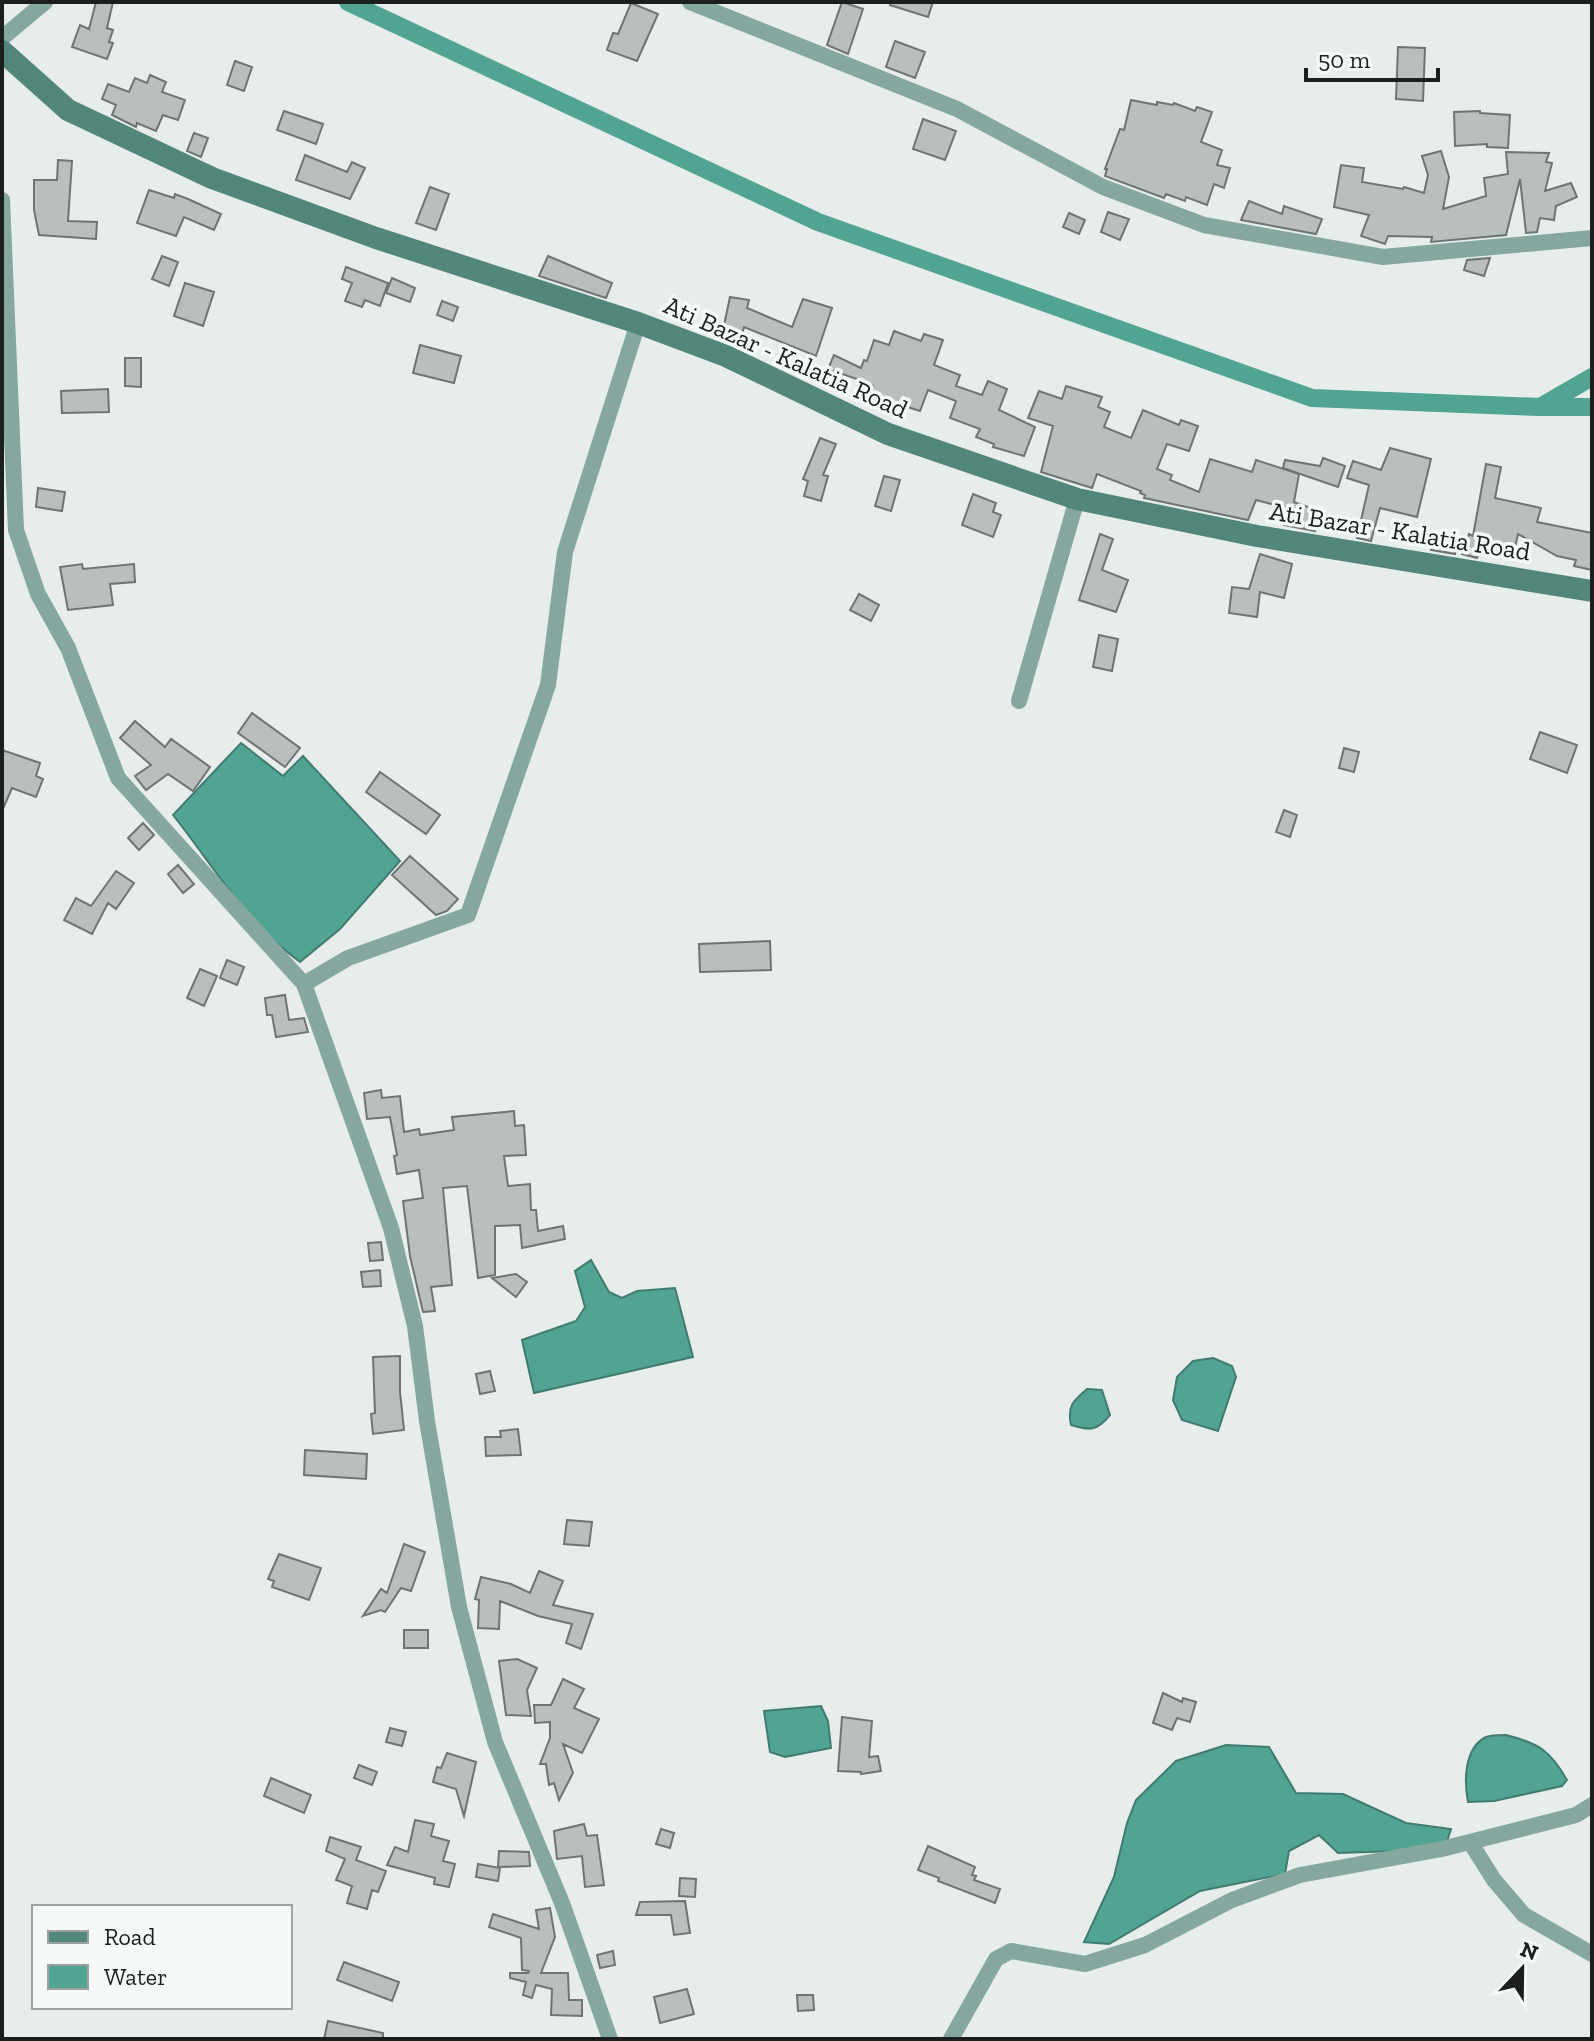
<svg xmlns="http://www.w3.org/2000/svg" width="1594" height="2041" font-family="'Zilla Slab',serif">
<rect width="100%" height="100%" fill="#e6edeb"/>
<path fill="#51a392" stroke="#417b70" stroke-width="2" d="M241 743 283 776 303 756 400 861 340 929 300 962C243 920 216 869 173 815Z
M591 1260 609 1292 622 1298 637 1291 675 1288 693 1357 534 1393 522 1340 576 1321 585 1307 575 1271Z
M1213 1358 1232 1366 1236 1377 1218 1431 1182 1420 1173 1400 1177 1377 1193 1361Z
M1087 1389 1102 1390 1110 1415C1097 1431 1090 1431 1071 1425 1067 1406 1073 1401 1087 1389Z
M821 1706 828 1721 831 1748 785 1757 770 1752 764 1711Z
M1506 1735C1538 1743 1550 1750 1567 1780L1562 1786 1494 1801 1468 1802C1464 1781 1464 1748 1486 1737 1491 1735 1500 1735 1506 1735Z
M1226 1745 1269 1747 1296 1793 1343 1794 1406 1823 1451 1829 1446 1844 1398 1851 1338 1853 1319 1835 1289 1851 1285 1874 1200 1891 1109 1944 1084 1942 1114 1877 1127 1823 1136 1800 1176 1761Z"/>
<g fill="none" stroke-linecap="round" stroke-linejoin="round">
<path stroke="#51a392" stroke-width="18" d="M348 2 818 222 1312 398 1540 407 1592 377
M1543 407H1592"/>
</g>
<path fill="#b8bfbd" stroke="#6e7472" stroke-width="2" d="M96 2H113L107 28 113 30 109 42 113 43 107 59 72 47 80 25 89 29Z
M842 2 863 9 848 54 827 45Z
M891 2H933L928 17 890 5Z
M631 3 658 14 637 61 607 50 613 33 618 34Z
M895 41 925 52 915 78 886 67Z
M1398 47 1425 48 1423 101 1396 99Z
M235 61 252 67 244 91 227 85Z
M150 75 166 82 162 92 185 100 178 120 163 115 156 131 137 123 136 127 112 115 116 105 102 99 108 84 129 92 135 78 147 83Z
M1131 100 1157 105V102L1173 105 1174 103 1195 111 1197 107 1212 112 1201 142 1222 150 1217 165 1230 168 1224 188 1214 184 1207 205 1186 197 1185 201 1166 194 1164 198 1105 176 1107 169H1105L1120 129 1124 130Z
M284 111 323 124 316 144 277 130Z
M1480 111V113L1510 115 1508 148 1487 147V144L1455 146 1454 112Z
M923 119 956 131 945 160 913 149Z
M194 133 208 138 201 157 187 151Z
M1441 151 1449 177 1443 209 1486 196 1484 178 1508 174 1506 152 1549 153 1546 162 1552 163 1545 191 1571 183 1577 197 1556 206 1554 220 1540 218 1537 232 1526 233 1520 179 1506 235 1431 242 1432 237 1388 236 1385 244 1361 236 1369 215 1334 207 1341 165 1364 168 1362 182 1403 189 1404 187 1424 193 1428 175 1422 156Z
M305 155 347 172 352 162 365 168 350 199 296 180Z
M58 160 72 161 68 221 97 222 96 239 39 235 34 210V180H57Z
M430 187 449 194 436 230 416 223Z
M149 190 174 198 175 194 188 199 221 214 214 230 184 217 176 236 137 223Z
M1249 201 1282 214 1284 206 1322 219 1316 234 1241 220Z
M1108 212 1129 219 1120 240 1101 232Z
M1069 213 1085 220 1079 234 1063 227Z
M162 256 178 262 169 286 152 279Z
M548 256 612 283 606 298 539 276Z
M1490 258 1484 276 1464 270 1467 260Z
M346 267 388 283 380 306 365 300 362 307 345 301 352 283 342 279Z
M392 278 415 288 410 302 386 293Z
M185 283 214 292 203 326 174 316Z
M730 297 749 300 747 308 792 327 803 299 832 308 816 356 744 327 742 334 723 330Z
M442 301 458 307 453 321 437 315Z
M894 331 921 341 924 334 943 340 934 365 960 375 956 386 982 395 988 381 1007 389 999 410 1035 427 1024 456 993 447 994 444 976 437 980 429 950 418 956 401 928 390 920 411 889 401 886 409 867 401 873 386 871 384 828 369 834 355 861 368 864 360 867 361 874 340 889 345Z
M420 345 461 356 454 383 413 373Z
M125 358H141V387L125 386Z
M1066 386 1102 397 1098 407 1110 412 1104 427 1131 438 1143 410 1179 425 1181 420 1198 426 1189 451 1167 444 1157 469 1172 475 1170 480 1199 492 1210 459 1252 472 1256 460 1299 474 1294 502 1322 512 1315 531 1284 525 1290 509 1256 500 1248 520 1144 498 1145 495 1140 493 1141 491 1097 474 1092 488 1041 472 1053 426 1028 418 1039 391 1062 399Z
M108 389 109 412 62 413 61 391Z
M820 438 836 444 823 475 828 476 821 501 804 496 808 481 803 479Z
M1390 448 1431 459 1417 517 1380 508 1371 541 1357 538 1369 485 1347 478 1353 461 1381 470Z
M1323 458 1345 466 1338 487 1283 468 1285 460 1320 466Z
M1486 464 1501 467 1495 498 1541 508 1537 522 1592 533V570L1574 566 1576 560 1557 556 1518 534 1513 557 1480 550 1477 558 1462 554 1469 534 1473 536Z
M884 476 900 480 891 511 875 506Z
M38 488 65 492 62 511 36 507Z
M973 494 996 503 993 512 1001 515 993 537 962 525Z
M1100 534 1113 539 1102 570 1128 580 1116 612 1079 600Z
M1433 539 1457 543 1455 554 1431 550Z
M1260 554 1292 564 1284 598 1260 592 1257 617 1229 613 1232 587 1249 589Z
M82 564 83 569 134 564 135 582 110 584 113 605 68 610 60 567Z
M859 594 879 605 871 621 850 610Z
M1099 635 1118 639 1112 671 1093 667Z
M252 713 300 748 285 767 238 733Z
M135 721 165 747 171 739 210 767 193 791 168 774 146 790 135 776 151 765 120 738Z
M1540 732 1577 745 1567 773 1530 759Z
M1344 748 1359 752 1354 772 1339 768Z
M2 750 40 763 36 776 43 779 36 797 12 788 2 811Z
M380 772 440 815 426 834 366 792Z
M1284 810 1297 815 1290 837 1276 832Z
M143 823 154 835 139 850 128 838Z
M410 856 458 899 447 911 436 915 392 875Z
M178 865 194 884 183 893 168 874Z
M116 871 134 883 116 909 108 903 92 934 64 920 76 898 91 906Z
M770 941 771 970 700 972 699 944Z
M227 960 244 967 237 985 220 978Z
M200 969 217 976 204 1006 187 998Z
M285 995 289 1020 304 1018 308 1032 276 1037 272 1015H267L265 998Z
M381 1090 382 1098 400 1096 404 1132 419 1129 420 1135 454 1130 452 1117 514 1111 515 1126 524 1125 526 1155 504 1156 508 1186 530 1184 531 1210H536L538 1231 563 1226 565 1239 522 1248 520 1225 495 1226V1275L478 1278 467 1186 443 1188 452 1285 431 1287 435 1311 423 1312 410 1256 403 1201 423 1198 419 1170 397 1174 394 1156 397 1155 390 1117 367 1119 364 1093Z
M381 1242 383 1260 370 1261 368 1243Z
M380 1270 381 1286 363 1287 361 1272Z
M516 1274 527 1282 516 1297 492 1278Z
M400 1356V1392L404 1430 373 1434 371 1414 375 1413 373 1357Z
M490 1371 495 1391 480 1394 476 1374Z
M518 1429 521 1455 486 1456 485 1437H501L500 1431Z
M305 1450 367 1454 366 1479 304 1475Z
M567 1520 592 1522 589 1546 564 1544Z
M404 1544 425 1552 411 1591 401 1588 385 1612 381 1610 363 1616 381 1589 387 1593Z
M279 1554 321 1568 309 1600 272 1587 274 1581 268 1579Z
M539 1571 563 1581 553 1605 593 1614 581 1649 566 1643 572 1624 538 1616 500 1601 499 1629 478 1628 479 1600 475 1599 481 1577 511 1584 530 1593Z
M404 1630H428V1648H404Z
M517 1659 537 1668 527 1690 531 1716 506 1715 499 1661Z
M563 1679 584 1689 574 1708 599 1719 582 1753 563 1744 573 1773 559 1800 554 1783 549 1785 546 1764H540L550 1738V1722L535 1723 534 1705H551Z
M1163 1693 1182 1702 1183 1698 1196 1702 1190 1722 1177 1718 1172 1730 1153 1723Z
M842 1717 872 1721 869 1757 878 1756 881 1771 861 1774V1772L838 1771Z
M390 1728 406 1732 402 1746 386 1742Z
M447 1753 476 1762 464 1816 456 1789 433 1782 437 1767 441 1768Z
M359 1765 377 1772 372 1785 354 1778Z
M271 1778 311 1795 304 1813 264 1796Z
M415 1820 434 1824 431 1836 449 1841 443 1861 455 1864 449 1887 434 1884 435 1878 387 1865 395 1847 408 1852Z
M584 1824 587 1836 597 1835 604 1885 585 1887 582 1856 557 1859 554 1831Z
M661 1829 674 1833 670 1848 656 1844Z
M330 1837 361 1847 356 1860 386 1871 378 1892 372 1890 367 1909 347 1903 352 1886 336 1880 345 1859 326 1851Z
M928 1846 975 1867 972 1875 976 1876 974 1880 1000 1889 995 1903 938 1881 939 1878 918 1870Z
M499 1851 529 1852 530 1866 498 1867Z
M478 1864 500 1868 498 1881 476 1877Z
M680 1878 696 1879 695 1897 679 1896Z
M685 1901 690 1933 674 1935 671 1915H636L640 1902Z
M550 1908 555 1937 541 1973H568L569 2000H582V2016L551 2015 552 1989 536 1985 532 1998 523 1995 526 1982 510 1978V1973H528L529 1971 522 1970 521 1938 489 1927 493 1914 539 1929 536 1910Z
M613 1951 615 1965 600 1968 597 1955Z
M344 1962 399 1982 392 2001 337 1980Z
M687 1989 694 2014 660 2023 654 1997Z
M797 1995H813L814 2010 798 2011Z
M328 2021 383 2033V2039H324Z"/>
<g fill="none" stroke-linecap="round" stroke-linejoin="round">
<path stroke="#86a79f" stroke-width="16" d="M690 2 957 109 1103 187 1204 225 1383 257 1592 238
M2 38 45 2
M2 200 16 530 38 594 68 648 118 778 304 984 391 1228 415 1326 427 1421 459 1607 495 1742 562 1903 610 2039
M1019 701 1077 499
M304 984 348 958 468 915 548 685 565 552 638 323
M1470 1842 1494 1880 1524 1915 1592 1954
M951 2039 996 1959 1011 1951 1085 1964 1145 1945 1232 1900 1300 1875 1442 1849 1576 1815 1592 1805"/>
<path stroke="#53867a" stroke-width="22" d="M2 51 68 110 212 178 376 238 638 323 726 356 888 434 1077 499 1257 536 1592 591"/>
</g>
<g text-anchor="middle" stroke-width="7" stroke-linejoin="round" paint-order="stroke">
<g font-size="26" fill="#1d1f1f" stroke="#f3faf8">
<text transform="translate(786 357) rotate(24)" y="9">Ati Bazar - Kalatia Road</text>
<text transform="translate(1400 531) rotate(9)" y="9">Ati Bazar - Kalatia Road</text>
</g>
</g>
<rect width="1594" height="2041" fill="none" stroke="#1d1f1f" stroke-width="8"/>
<rect x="32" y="1905" width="260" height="104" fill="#f3faf8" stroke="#9da2a1" stroke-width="2"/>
<rect x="48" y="1931" width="40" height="12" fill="#53867a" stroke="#9da2a1" stroke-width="2"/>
<text x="104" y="1945" font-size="24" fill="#1d1f1f">Road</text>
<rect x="48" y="1965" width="40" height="24" fill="#51a392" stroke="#9da2a1" stroke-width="2"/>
<text x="104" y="1985" font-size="24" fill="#1d1f1f">Water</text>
<g transform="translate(1522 1969) rotate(22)" stroke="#f3faf8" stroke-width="6" paint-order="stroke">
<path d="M0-6L14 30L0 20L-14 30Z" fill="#1d1f1f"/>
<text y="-12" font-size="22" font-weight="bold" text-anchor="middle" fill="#1d1f1f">N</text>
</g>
<path d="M1306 68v12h132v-12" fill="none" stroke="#1d1f1f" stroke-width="4"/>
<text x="1318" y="68" font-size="24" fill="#1d1f1f" stroke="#f3faf8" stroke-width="6" paint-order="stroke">50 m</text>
</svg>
